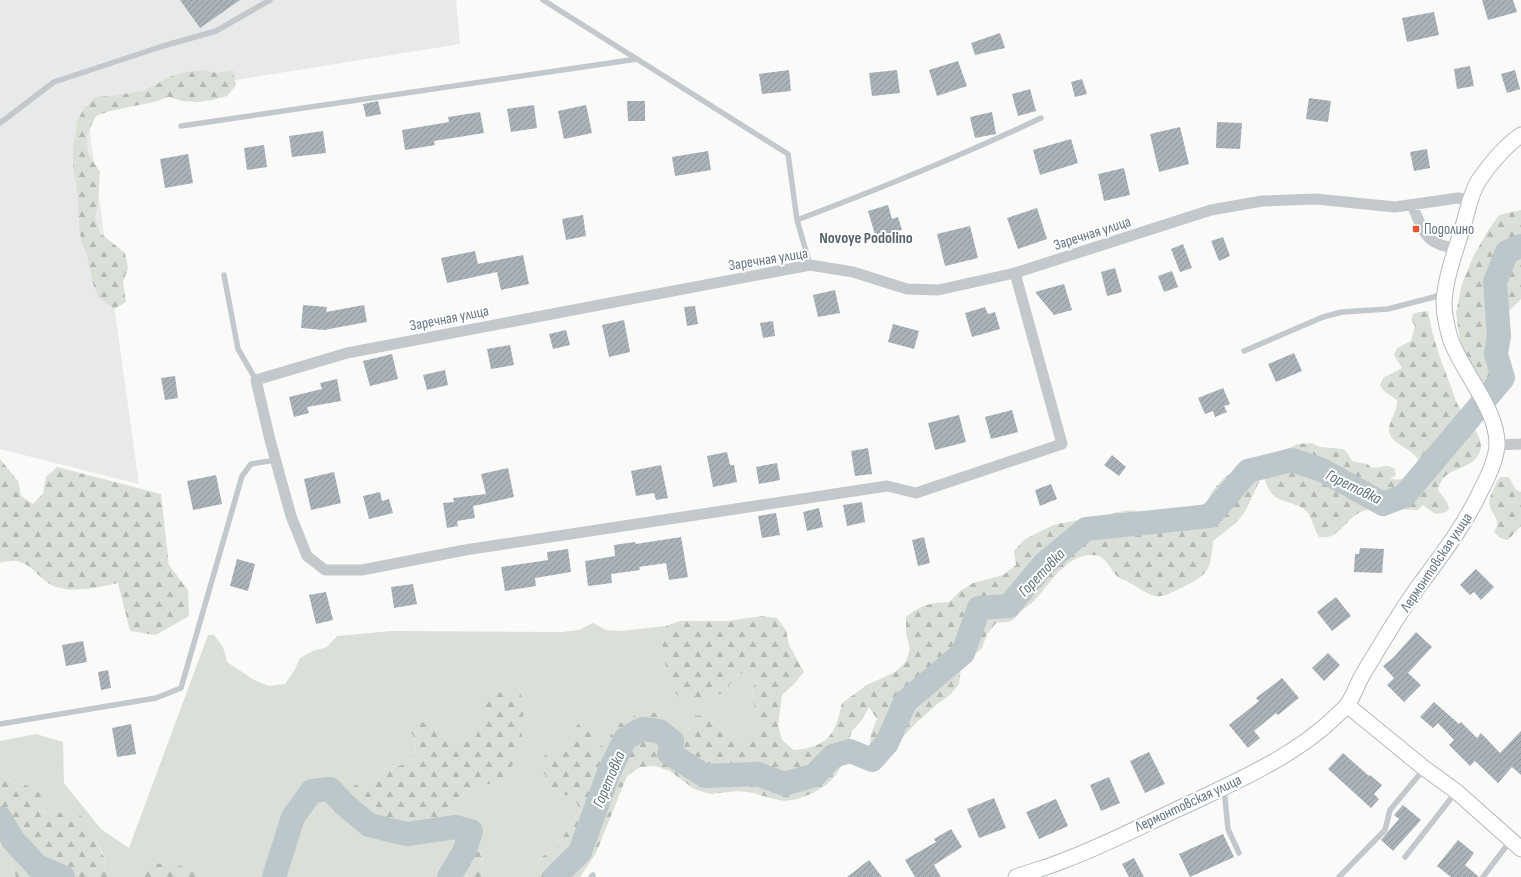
<svg xmlns="http://www.w3.org/2000/svg" width="1521" height="877" font-family="'Sofia Sans Condensed',sans-serif">
<defs>
<pattern id="forest-firs" width="22" height="20" patternUnits="userSpaceOnUse"><rect width="22" height="20" fill="#dadfd7"/><path d="M5 1l3.5 6h-7zM16 11l3.5 6h-7z" fill="#b4b9b4"/></pattern>
<pattern id="building-hatch" width="6" height="6" patternUnits="userSpaceOnUse"><rect width="6" height="6" fill="#aab3b9"/><path d="M-1 1l2-2M0 6l6-6M5 7l2-2" fill="none" stroke="#8e969c"/></pattern>
</defs>
<rect width="100%" height="100%" fill="#fafaf8"/>
<path fill="#e8e9e9" d="M0 0H456L460 44 86 104 139 484 0 449Z"/>
<path fill="#dadfd7" fill-rule="evenodd" d="M593 623 606 630 621 631 666 626 662 642 726 692 733 679 745 671 755 682 752 697 756 711V726L746 737 730 736 706 716 690 715V729L676 736 665 726 656 713 617 725 608 739 597 749 591 734 579 724 570 734 562 748 548 753 546 776 557 794 573 796 580 810 556 848 542 857 532 877H482L484 866 481 851H461L455 865 447 877H204L199 871 143 874 139 877H108L105 872 104 856 89 828 67 809 53 816 38 810 26 785 11 783 0 768V741L36 734 63 742 64 783 101 829 129 848 208 635H214L223 647 227 662 254 680 269 686 285 684 294 671 300 658 313 651 327 647 337 636 391 631 562 632 579 630ZM482 708H526L521 722 522 738 503 780 471 789 458 799 450 813 377 830 369 817 355 810 351 782 364 791 376 780 386 768 402 765 415 756 416 741 408 727 436 729 447 738 461 742 476 738 482 724Z
M0 843 8 854 16 877H0Z"/>
<path fill="url(#forest-firs)" d="M202 70 217 73 233 70 236 85 227 96 213 100 198 102 182 101 169 97 154 102 110 111 96 116C83 140 83 150 100 171L98 203 95 218 100 233 125 253 128 268 123 282 126 302 114 309 98 297 93 283 87 255 81 240 79 225 78 196 73 166V151L77 122 84 108 96 97 112 96 143 91 172 76 187 72Z
M1521 210V299L1505 315 1509 342C1501 354 1497 367 1490 380L1477 383 1461 347 1456 313 1462 284 1473 257 1487 232 1499 215Z
M1428 311C1432 337 1442 364 1452 389 1454 396 1456 403 1460 409 1466 422 1485 435 1480 451 1473 473 1444 463 1438 490L1447 502 1449 510 1443 513 1435 514 1423 505 1418 510C1402 510 1371 505 1357 514 1343 523 1338 540 1319 537 1314 529 1311 514 1304 509 1286 498 1275 506 1265 481L1267 474 1273 469 1275 461 1279 456 1285 450 1298 444 1312 443 1320 447 1343 449 1348 454 1352 461 1367 464 1372 468 1387 466 1394 468 1396 475 1390 479C1405 481 1415 477 1420 463 1414 447 1389 445 1389 430 1389 420 1398 412 1397 400L1384 391 1380 385 1383 378 1402 368 1394 355 1397 348 1411 341 1415 326 1411 320 1414 313Z
M0 459 18 481 21 496 33 504 43 493 46 477 57 467 161 494 169 565 188 590 189 616 156 635 130 631 118 583C100 587 76 593 57 587 41 583 34 564 17 561 12 560 6 562 1 562L0 564Z
M1252 468 1259 482 1246 510 1237 522 1213 541C1210 568 1211 573 1185 586 1156 601 1157 599 1130 583 1126 580 1120 579 1117 576 1109 568 1106 555 1093 555 1066 554 1050 584 1034 601 1030 605 1025 608 1020 612 1018 615 1015 619 1011 621 1008 623 1001 622 996 623L987 634 982 648 961 668 959 684 950 695 937 704 915 724 896 745 884 754 870 749 871 734 877 719 869 707 862 720 852 731 847 746 844 761 836 775 826 785 813 793 798 799 784 801 770 798 754 793 739 791 710 794 694 789 670 771 655 766 640 767 627 776 596 853 580 877H532L542 857 556 848 580 810 573 796 557 794 543 790 546 776 537 763 548 753 562 748 570 734 579 723 591 734 597 749 608 739 617 725 640 713H656L665 726 676 736 690 729V715L706 716 730 736 746 737 756 726V711L752 697 755 682 745 671 733 679 726 692 711 697 680 698 670 686 664 657 662 642 666 626 680 621H728L761 616 777 618 786 630 789 645 804 672 794 684 782 695 778 725 782 740 794 750C828 747 835 735 842 703L867 685 895 672 906 662 910 648 906 634V617C921 605 929 603 949 602L960 591 973 583 1003 575 1016 565 1014 551 1025 539 1053 525 1068 522 1130 510 1160 515 1191 509 1206 503 1213 490 1224 478 1236 469Z
M1501 477H1509L1516 490 1521 492V526L1508 540 1500 538 1494 532C1502 518 1493 518 1490 506 1488 500 1491 495 1493 490 1496 484 1496 481 1501 477Z
M506 690 520 693 526 708 521 722 522 738 520 753 503 780 471 789 458 799 450 813 453 836 405 842 390 839 377 830 368 817 355 810 346 796 351 782 364 790 376 780 386 768 402 765 415 756 416 741 408 727 422 722 436 729 447 738 461 742 475 738 482 724V708L492 696Z
M0 768 11 783 26 785 41 794 39 810 53 816 67 809 80 815 89 828 104 857 105 872 108 877H16L8 854 0 843Z
M460 851H481L484 866 482 877H447L455 865Z
M169 863 199 871 204 877H139L153 864Z"/>
<g fill="none" stroke-linecap="round" stroke-linejoin="round">
<path stroke="#bbc7cb" stroke-width="24" d="M0 818 13 840 37 866 63 877
M274 877 293 817 312 791 330 789 344 804 369 825 407 834 456 827 471 831 465 850 449 877
M555 877 580 852 609 772 625 739 642 729 659 731 672 741 669 753 705 776 758 774 784 784 815 775 833 756 850 751 872 760 887 743 905 702 963 653 979 608 1009 606 1044 564 1086 529 1210 516 1248 471 1292 460 1322 470 1383 504 1404 496 1503 378 1496 354 1499 336 1495 282 1507 252 1521 246"/>
</g>
<path fill="url(#building-hatch)" d="M180 0H240L200 28Z
M1482 0H1513L1517 12 1488 20Z
M1434 12 1439 35 1407 42 1402 18Z
M1000 33 1005 48 975 55 971 43Z
M958 61 967 86 937 96 929 70Z
M1470 66 1474 86 1457 89 1454 69Z
M789 70 791 91 762 94 759 74Z
M897 70 900 93 872 96 869 73Z
M1515 70 1520 89 1507 93 1501 74Z
M1082 79 1087 94 1075 97 1071 82Z
M1030 89 1036 111 1018 116 1012 94Z
M1309 98 1331 101 1328 122 1306 119Z
M378 101 381 114 366 117 363 104Z
M627 101H645V121H628Z
M534 105 537 128 511 132 507 109Z
M586 105 592 133 564 139 558 111Z
M480 112 484 133 434 141 435 145 405 150 402 130 449 122 448 117Z
M992 112 996 134 975 138 970 117Z
M1217 122 1242 123 1240 149 1216 148Z
M1180 127 1189 164 1159 172 1150 134Z
M323 131 326 153 292 157 289 136Z
M1071 139 1078 163 1040 175 1033 150Z
M264 145 267 167 247 170 244 148Z
M1427 149 1430 168 1414 171 1410 152Z
M708 151 711 170 675 176 672 157Z
M188 154 193 183 165 188 160 159Z
M1124 168 1130 195 1104 201 1098 174Z
M888 205 892 219 898 217 902 230 876 238 868 211Z
M1037 208 1047 239 1018 249 1007 218Z
M583 215 586 236 566 240 562 219Z
M970 226 978 258 945 266 937 234Z
M1223 237 1230 256 1219 261 1211 241Z
M1183 244 1192 268 1180 272 1171 249Z
M475 251 478 264 523 255 529 284 501 290 497 272 447 283 441 258Z
M1115 268 1122 292 1107 296 1101 272Z
M1172 271 1178 287 1164 292 1158 276Z
M1064 284 1072 310 1054 315 1035 292Z
M835 290 840 313 818 317 813 295Z
M303 305 327 307 326 312 364 305 367 322 324 330 301 328Z
M695 306 698 324 687 326 684 307Z
M985 307 988 314 995 312 1000 329 972 337 965 313Z
M624 320 630 352 609 357 602 325Z
M773 321 775 336 763 338 760 323Z
M893 324 919 331 914 349 888 342Z
M566 330 570 345 553 349 549 334Z
M510 345 514 365 491 369 487 349Z
M1294 353 1302 371 1276 382 1268 364Z
M392 354 398 379 370 386 363 361Z
M445 370 448 385 427 390 423 375Z
M175 376 178 398 165 400 161 378Z
M337 379 341 401 307 407 309 413 294 417 289 397 322 389 320 383Z
M1223 388 1230 404 1224 406 1227 412 1215 417 1213 411 1205 414 1198 398Z
M1012 410 1018 432 991 439 985 417Z
M959 415 966 442 935 450 928 423Z
M868 448 872 474 855 476 851 451Z
M727 452 730 465H734L737 482 713 487 707 456Z
M1112 455 1126 467 1119 476 1104 465Z
M777 463 780 480 759 484 756 467Z
M661 465 668 498 656 500 654 493 636 496 631 471Z
M508 468 514 497 473 506 475 518 457 521 458 526 447 528 443 503 454 502 453 498 486 494 481 474Z
M334 472 341 503 311 510 304 479Z
M216 475 222 504 193 510 187 481Z
M1051 484 1057 499 1040 506 1035 490Z
M380 492 382 501 389 499 393 513 369 519 363 496Z
M862 502 865 522 847 526 843 505Z
M819 508 823 527 807 531 803 512Z
M776 513 780 535 762 538 758 516Z
M681 537 688 577 669 580 666 563 639 567 640 570 611 574 612 583 588 586 585 561 615 556 614 545 635 542 636 544Z
M924 537 930 563 918 566 912 540Z
M1360 548 1384 549 1382 573 1354 572 1355 554H1359Z
M568 549 571 572 535 578 536 586 505 591 501 567 548 560 547 552Z
M237 559 255 564 248 591 230 586Z
M1476 569 1494 587 1481 600 1474 592 1470 595 1460 585Z
M413 584 417 604 394 608 391 587Z
M326 592 333 620 316 624 309 595Z
M1336 597 1351 616 1332 631 1317 612Z
M1416 632 1432 647 1408 673 1421 685 1404 702 1387 685 1394 678 1383 666 1393 658Z
M83 641 87 662 66 666 62 645Z
M1328 653 1340 665 1324 681 1312 668Z
M108 670 111 688 101 690 98 672Z
M1282 678 1299 698 1278 715 1276 713 1254 731 1260 738 1248 748 1229 725 1259 701 1256 698Z
M1434 702 1459 724 1461 722 1477 738 1481 733 1500 753 1521 731V775L1512 767 1498 783 1475 761 1470 766 1449 745 1454 740 1438 723 1433 728 1420 717Z
M131 724 136 754 117 757 112 728Z
M1149 752 1165 784 1145 793 1130 761Z
M1343 753 1369 776 1370 775 1382 785 1374 794 1379 799 1371 808 1328 769Z
M1109 777 1120 803 1101 811 1090 785Z
M994 798 1006 828 979 838 967 809Z
M1056 799 1068 826 1039 839 1026 812Z
M1403 805 1421 820 1393 851 1381 840 1399 819 1394 815Z
M951 829 962 847 934 865 941 877H915L905 860 936 842 934 839Z
M1223 834 1234 857 1190 877 1179 854Z
M1458 840 1474 853 1465 865 1479 877H1451L1437 866Z
M1134 858 1144 877H1129L1122 864Z
M869 860 882 877H847Z"/>
<g fill="none" stroke-linecap="round" stroke-linejoin="round">
<defs>
<path id="secondary" d="M1347 705 1424 768 1457 792 1521 849
M1016 877C1032 871 1049 867 1065 860 1108 844 1149 822 1191 803 1239 780 1292 757 1332 720 1336 715 1343 711 1347 705 1354 696 1357 684 1363 674 1382 643 1400 611 1421 583 1444 552 1466 523 1482 488 1489 475 1496 460 1497 445 1498 409 1462 373 1450 338 1447 327 1444 314 1444 303 1445 277 1457 247 1464 223 1468 209 1471 192 1479 180 1489 165 1506 145 1521 135"/>
</defs>
<use href="#secondary" stroke="#b3babf" stroke-width="17"/>
<path stroke="#c3c8cc" stroke-width="5.5" d="M543 0 788 154 797 220 810 265
M0 123 54 82 163 46 216 31 270 0
M181 126 637 59
M797 220C879 189 961 156 1041 118
M224 275 238 349 256 380
M1244 351 1323 317 1342 312 1388 309 1434 297 1444 292
M0 724 156 698 181 688 242 476 251 464 276 460
M1224 788 1228 829 1239 853
M1405 857 1456 792
M591 877 593 875
M1339 877 1385 830 1390 810 1424 769
M1483 877 1511 840"/>
<path stroke="#c3c8cc" stroke-width="11" d="M1412 205C1424 231 1424 245 1456 248
M1015 273 1062 444 916 493 887 486 465 550 362 570H325L307 556 291 516 270 440 256 380 347 353 810 265 853 272 907 289 938 290 1015 273 1211 210 1262 201 1316 199 1395 207 1458 198 1471 200
M1497 445 1521 444"/>
<use href="#secondary" stroke="#fff" stroke-width="15"/>
</g>
<rect fill="#e4572e" stroke="#fff" stroke-width="1.5" x="1412" y="225" width="8" height="8" rx="2"/>
<g text-anchor="middle" stroke-width="4" stroke-linejoin="round" paint-order="stroke">
<g font-size="15" fill="#657683" stroke="#fff" text-anchor="start">
<text x="1424" y="234">Подолино</text>
</g>
<g font-size="15" fill="#657683" stroke="#fff">
<text transform="translate(1092 233) rotate(-18)" y="5">Заречная улица</text>
<text transform="translate(768 259) rotate(-9)" y="5">Заречная улица</text>
<text transform="translate(449 318) rotate(-11)" y="5">Заречная улица</text>
<text transform="translate(1436 562) rotate(-56)" y="5">Лермонтовская улица</text>
<text transform="translate(1188 803) rotate(-25)" y="5">Лермонтовская улица</text>
</g>
<g font-size="16" font-weight="bold" fill="#57646e" stroke="#fff">
<text x="866" y="243">Novoye Podolino</text>
</g>
<g font-size="16" font-style="italic" fill="#60757c" stroke="#fff">
<text transform="translate(1354 486) rotate(26)" y="6">Горетовка</text>
<text transform="translate(1041 572) rotate(-46)" y="6">Горетовка</text>
<text transform="translate(608 779) rotate(-67)" y="6">Горетовка</text>
</g>
</g>
</svg>
